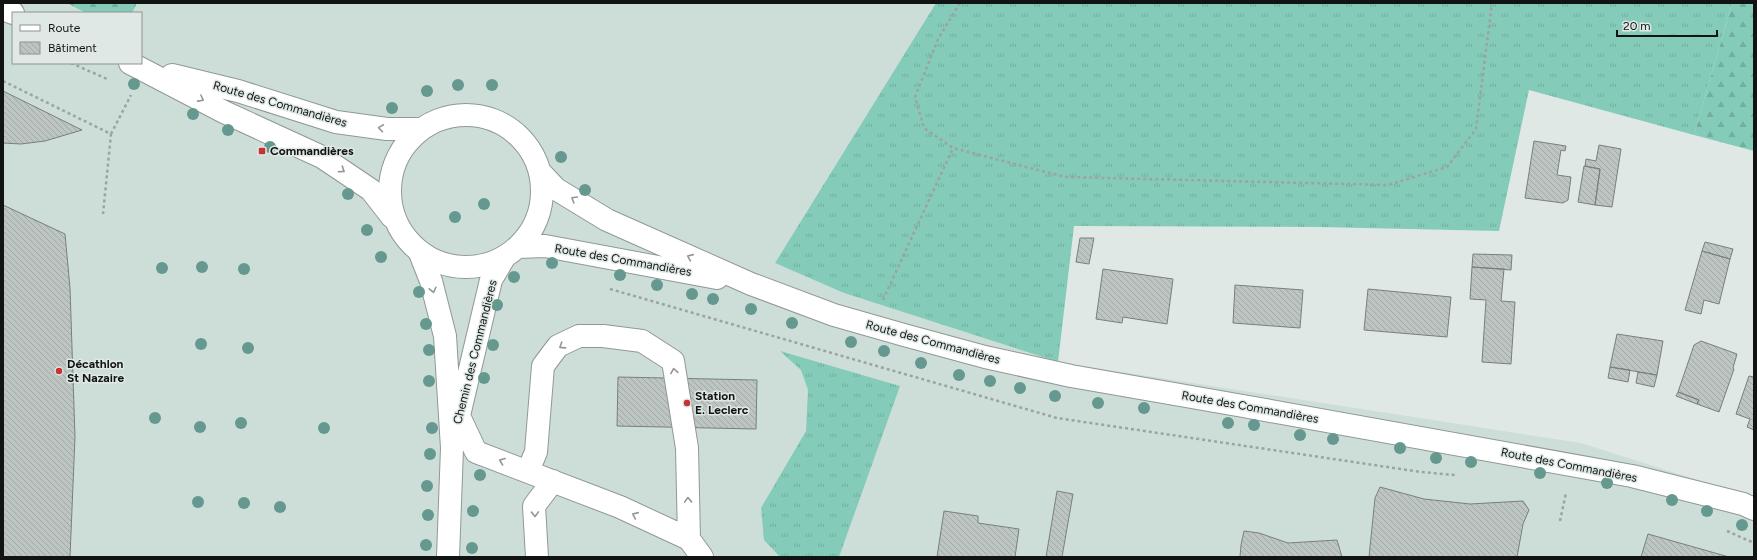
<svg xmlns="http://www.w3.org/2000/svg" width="1757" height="560" font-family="Figtree,sans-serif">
<defs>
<pattern id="grass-tufts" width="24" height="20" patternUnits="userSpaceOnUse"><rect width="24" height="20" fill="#84ccb9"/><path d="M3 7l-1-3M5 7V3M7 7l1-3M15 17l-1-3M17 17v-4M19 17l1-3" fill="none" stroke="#71ae9e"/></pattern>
<pattern id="forest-firs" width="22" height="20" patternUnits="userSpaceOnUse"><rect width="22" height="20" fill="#84ccb9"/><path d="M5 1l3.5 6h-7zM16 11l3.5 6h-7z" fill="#71ae9e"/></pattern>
<pattern id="building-back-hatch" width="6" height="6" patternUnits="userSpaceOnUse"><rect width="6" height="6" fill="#bdc5c2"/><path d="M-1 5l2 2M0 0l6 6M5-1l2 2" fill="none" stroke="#a1a8a6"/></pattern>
</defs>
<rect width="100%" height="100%" fill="#dfe8e5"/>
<path fill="#cdded9" d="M3 3H67L86 13H13V63H141V13H132L137 3H936L775 263 844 293 1058 362 1581 443 1754 498V557H3Z"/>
<path fill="url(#grass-tufts)" d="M936 3H1732L1694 135 1529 90 1499 231 1319 227 1074 226 1058 362 844 293 775 263Z
M780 351 900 386 839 557H780L764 540 761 508 806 431 808 390 801 370Z"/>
<path fill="url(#forest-firs)" d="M67 3H137L132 13H86Z
M1732 3H1754V151L1694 135Z"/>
<path fill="url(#building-back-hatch)" stroke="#78807e" d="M3 91 82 130 45 141 21 144 3 143Z
M1534 141 1566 146 1565 151 1561 150 1557 175 1571 177 1568 200 1563 203 1525 198Z
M1599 145 1621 149 1612 207 1595 205 1600 169 1585 166 1586 159 1596 161Z
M1584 166 1600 169 1595 205 1578 202Z
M3 205 65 234 70 288 75 437 70 557H3Z
M1080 238H1094L1089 264 1076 262Z
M1705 242 1733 249 1730 259 1702 251Z
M1702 251 1730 259 1719 304 1704 300 1701 314 1685 310Z
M1473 254 1512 255 1511 270 1472 267Z
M1472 267 1504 269 1501 301 1515 302 1511 364 1482 362 1486 300 1470 299Z
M1103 269 1173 279 1167 324 1123 317 1122 323 1096 319Z
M1235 285 1303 290 1300 328 1233 323Z
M1368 289 1451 297 1447 337 1364 330Z
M1617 334 1663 341 1657 375 1610 367Z
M1701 341 1737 354 1733 368 1734 369 1719 412 1697 404 1699 400 1678 392 1694 345Z
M1610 367 1630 370 1628 382 1608 378Z
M1638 372 1657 375 1654 387 1636 383Z
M1749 376 1754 377V430L1747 427 1750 419 1736 414Z
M618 377 757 380 756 429 617 426Z
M1678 392 1699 400 1697 404 1676 396Z
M1380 487 1424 499 1470 504 1523 501 1529 510 1523 524 1517 557H1369L1375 498Z
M1057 491 1073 494 1062 557H1046Z
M944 511 978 516V523L1019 529 1015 557H937Z
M1244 531 1259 533 1288 543 1337 540 1342 557H1240L1241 545Z
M1648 534 1729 557H1641Z"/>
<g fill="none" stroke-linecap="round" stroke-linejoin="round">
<defs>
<path id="minor" d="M420 253 431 281 445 336 452 448 448 557
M459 416 476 452 620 507 689 539 702 557
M457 424 491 280 504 258
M528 471 536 452 543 366 558 346 579 336H603L642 341 673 361 687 448 689 539
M537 557 534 506 553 481"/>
<path id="major" d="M3 9 13 13
M130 63 224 112 322 157 371 190 392 217
M172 75 238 91 336 122 387 129H420
M390 191a76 76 0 1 1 152 0a76 76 0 1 1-152 0Z
M540 172 556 189 607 220 751 284 834 315 904 335 985 357 1071 376 1243 406 1632 476 1743 504 1754 509
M518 247 545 246 717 278"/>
</defs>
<use href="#minor" stroke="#909895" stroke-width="24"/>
<use href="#major" stroke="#909895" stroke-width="24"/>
<path stroke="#9ca3a1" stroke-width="2.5" stroke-dasharray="3 3" stroke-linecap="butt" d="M960 3 938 39 915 97 924 128 953 148 1065 177 1388 185 1447 167 1476 129 1492 3
M71 63 107 79
M3 81 111 134 103 214
M111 134 131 95
M610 289 1057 418 1421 472 1455 475
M883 300 953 148
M1560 521 1566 493
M1727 531 1754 543"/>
<use href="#minor" stroke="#fff" stroke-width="22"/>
<use href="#major" stroke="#fff" stroke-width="22"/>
</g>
<g fill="#65988f">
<circle cx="134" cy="84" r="6"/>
<circle cx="458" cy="85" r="6"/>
<circle cx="492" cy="85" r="6"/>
<circle cx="427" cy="91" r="6"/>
<circle cx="392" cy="108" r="6"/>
<circle cx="193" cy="114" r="6"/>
<circle cx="228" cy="130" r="6"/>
<circle cx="270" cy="147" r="6"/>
<circle cx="561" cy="157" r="6"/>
<circle cx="585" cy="190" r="6"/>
<circle cx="348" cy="194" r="6"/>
<circle cx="484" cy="204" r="6"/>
<circle cx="455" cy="217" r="6"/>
<circle cx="367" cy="230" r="6"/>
<circle cx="381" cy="257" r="6"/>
<circle cx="552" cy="263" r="6"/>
<circle cx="202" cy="267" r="6"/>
<circle cx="162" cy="268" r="6"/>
<circle cx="244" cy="269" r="6"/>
<circle cx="620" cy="275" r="6"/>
<circle cx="514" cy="277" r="6"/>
<circle cx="657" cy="285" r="6"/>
<circle cx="419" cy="292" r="6"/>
<circle cx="692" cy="294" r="6"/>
<circle cx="713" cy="299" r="6"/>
<circle cx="497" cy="305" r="6"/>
<circle cx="751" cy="309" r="6"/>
<circle cx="792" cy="323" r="6"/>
<circle cx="426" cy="324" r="6"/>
<circle cx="851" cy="342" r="6"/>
<circle cx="201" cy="344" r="6"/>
<circle cx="493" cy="345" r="6"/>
<circle cx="248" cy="348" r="6"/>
<circle cx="429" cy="350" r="6"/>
<circle cx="884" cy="351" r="6"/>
<circle cx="921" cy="363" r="6"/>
<circle cx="959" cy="375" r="6"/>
<circle cx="484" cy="378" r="6"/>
<circle cx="429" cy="381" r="6"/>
<circle cx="990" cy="381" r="6"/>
<circle cx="1020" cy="388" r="6"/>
<circle cx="1055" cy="396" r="6"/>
<circle cx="1098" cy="403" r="6"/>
<circle cx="1144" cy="408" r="6"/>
<circle cx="155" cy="418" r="6"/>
<circle cx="241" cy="423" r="6"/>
<circle cx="1228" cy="423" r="6"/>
<circle cx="1254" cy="425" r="6"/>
<circle cx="200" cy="427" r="6"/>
<circle cx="324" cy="428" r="6"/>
<circle cx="432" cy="428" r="6"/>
<circle cx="1300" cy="435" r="6"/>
<circle cx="1333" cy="439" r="6"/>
<circle cx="1400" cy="448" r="6"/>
<circle cx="430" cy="454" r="6"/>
<circle cx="1436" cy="458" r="6"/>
<circle cx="1471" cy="462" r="6"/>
<circle cx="1540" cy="473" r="6"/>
<circle cx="480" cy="475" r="6"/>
<circle cx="1607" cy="483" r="6"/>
<circle cx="427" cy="486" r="6"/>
<circle cx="1672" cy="500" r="6"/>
<circle cx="198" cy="502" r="6"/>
<circle cx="244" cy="503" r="6"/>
<circle cx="280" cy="507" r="6"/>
<circle cx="473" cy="511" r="6"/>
<circle cx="1707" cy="511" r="6"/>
<circle cx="428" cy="515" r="6"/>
<circle cx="1742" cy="525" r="6"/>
<circle cx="426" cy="545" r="6"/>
<circle cx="472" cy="548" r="6"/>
</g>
<defs><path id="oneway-chevron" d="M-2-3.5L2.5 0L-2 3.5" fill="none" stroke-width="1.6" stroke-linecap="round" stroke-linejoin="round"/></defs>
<g stroke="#949595">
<use href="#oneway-chevron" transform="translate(201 99) rotate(28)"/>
<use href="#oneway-chevron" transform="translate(381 128) rotate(-172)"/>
<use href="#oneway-chevron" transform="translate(342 170) rotate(34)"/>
<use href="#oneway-chevron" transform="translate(574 199) rotate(-149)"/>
<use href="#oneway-chevron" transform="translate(690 257) rotate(-156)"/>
<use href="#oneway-chevron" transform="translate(433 290) rotate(76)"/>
<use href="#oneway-chevron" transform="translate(562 346) rotate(147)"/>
<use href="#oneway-chevron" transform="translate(674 371) rotate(-99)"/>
<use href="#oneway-chevron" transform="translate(502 461) rotate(-159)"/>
<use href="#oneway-chevron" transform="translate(688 500) rotate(-92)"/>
<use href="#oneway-chevron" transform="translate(535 514) rotate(88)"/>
<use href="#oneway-chevron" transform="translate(635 515) rotate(-156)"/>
</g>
<g fill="#c33433" stroke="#dfe8e5" stroke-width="1.5">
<rect x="258" y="147" width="8" height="8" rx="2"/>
<circle cx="59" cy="371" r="4"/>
<circle cx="687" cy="403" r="4"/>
</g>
<g text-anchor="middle" stroke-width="3" stroke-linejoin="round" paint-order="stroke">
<g font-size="12" fill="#111413" stroke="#dfe8e5">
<text transform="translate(280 104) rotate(16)" y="4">Route des Commandières</text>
<text transform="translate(623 260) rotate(10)" y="4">Route des Commandières</text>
<text transform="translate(933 342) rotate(15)" y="4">Route des Commandières</text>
<text transform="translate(475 352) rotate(-76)" y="4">Chemin des Commandières</text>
<text transform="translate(1250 407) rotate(10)" y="4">Route des Commandières</text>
<text transform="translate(1569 465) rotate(11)" y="4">Route des Commandières</text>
</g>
<g font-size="12" font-weight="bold" fill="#111413" stroke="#dfe8e5" text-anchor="start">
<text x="270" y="155">Commandières</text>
<text x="67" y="368">Décathlon<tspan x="67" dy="14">St Nazaire</tspan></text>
<text x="695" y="400">Station<tspan x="695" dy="14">E. Leclerc</tspan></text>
</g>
</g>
<rect width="1757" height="560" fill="none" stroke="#111413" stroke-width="8"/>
<rect x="12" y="12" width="130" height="52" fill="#dfe8e5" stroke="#8d9391"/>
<rect x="20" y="25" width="20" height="6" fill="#ffffff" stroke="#8d9391"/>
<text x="48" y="32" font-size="12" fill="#111413">Route</text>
<rect x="20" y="42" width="20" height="12" fill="url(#building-back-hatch)" stroke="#8d9391"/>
<text x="48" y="52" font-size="12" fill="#111413">Bâtiment</text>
<path d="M1617 30v6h100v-6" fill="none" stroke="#111413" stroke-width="2"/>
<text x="1623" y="30" font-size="12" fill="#111413" stroke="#dfe8e5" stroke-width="3" paint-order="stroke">20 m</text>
</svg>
